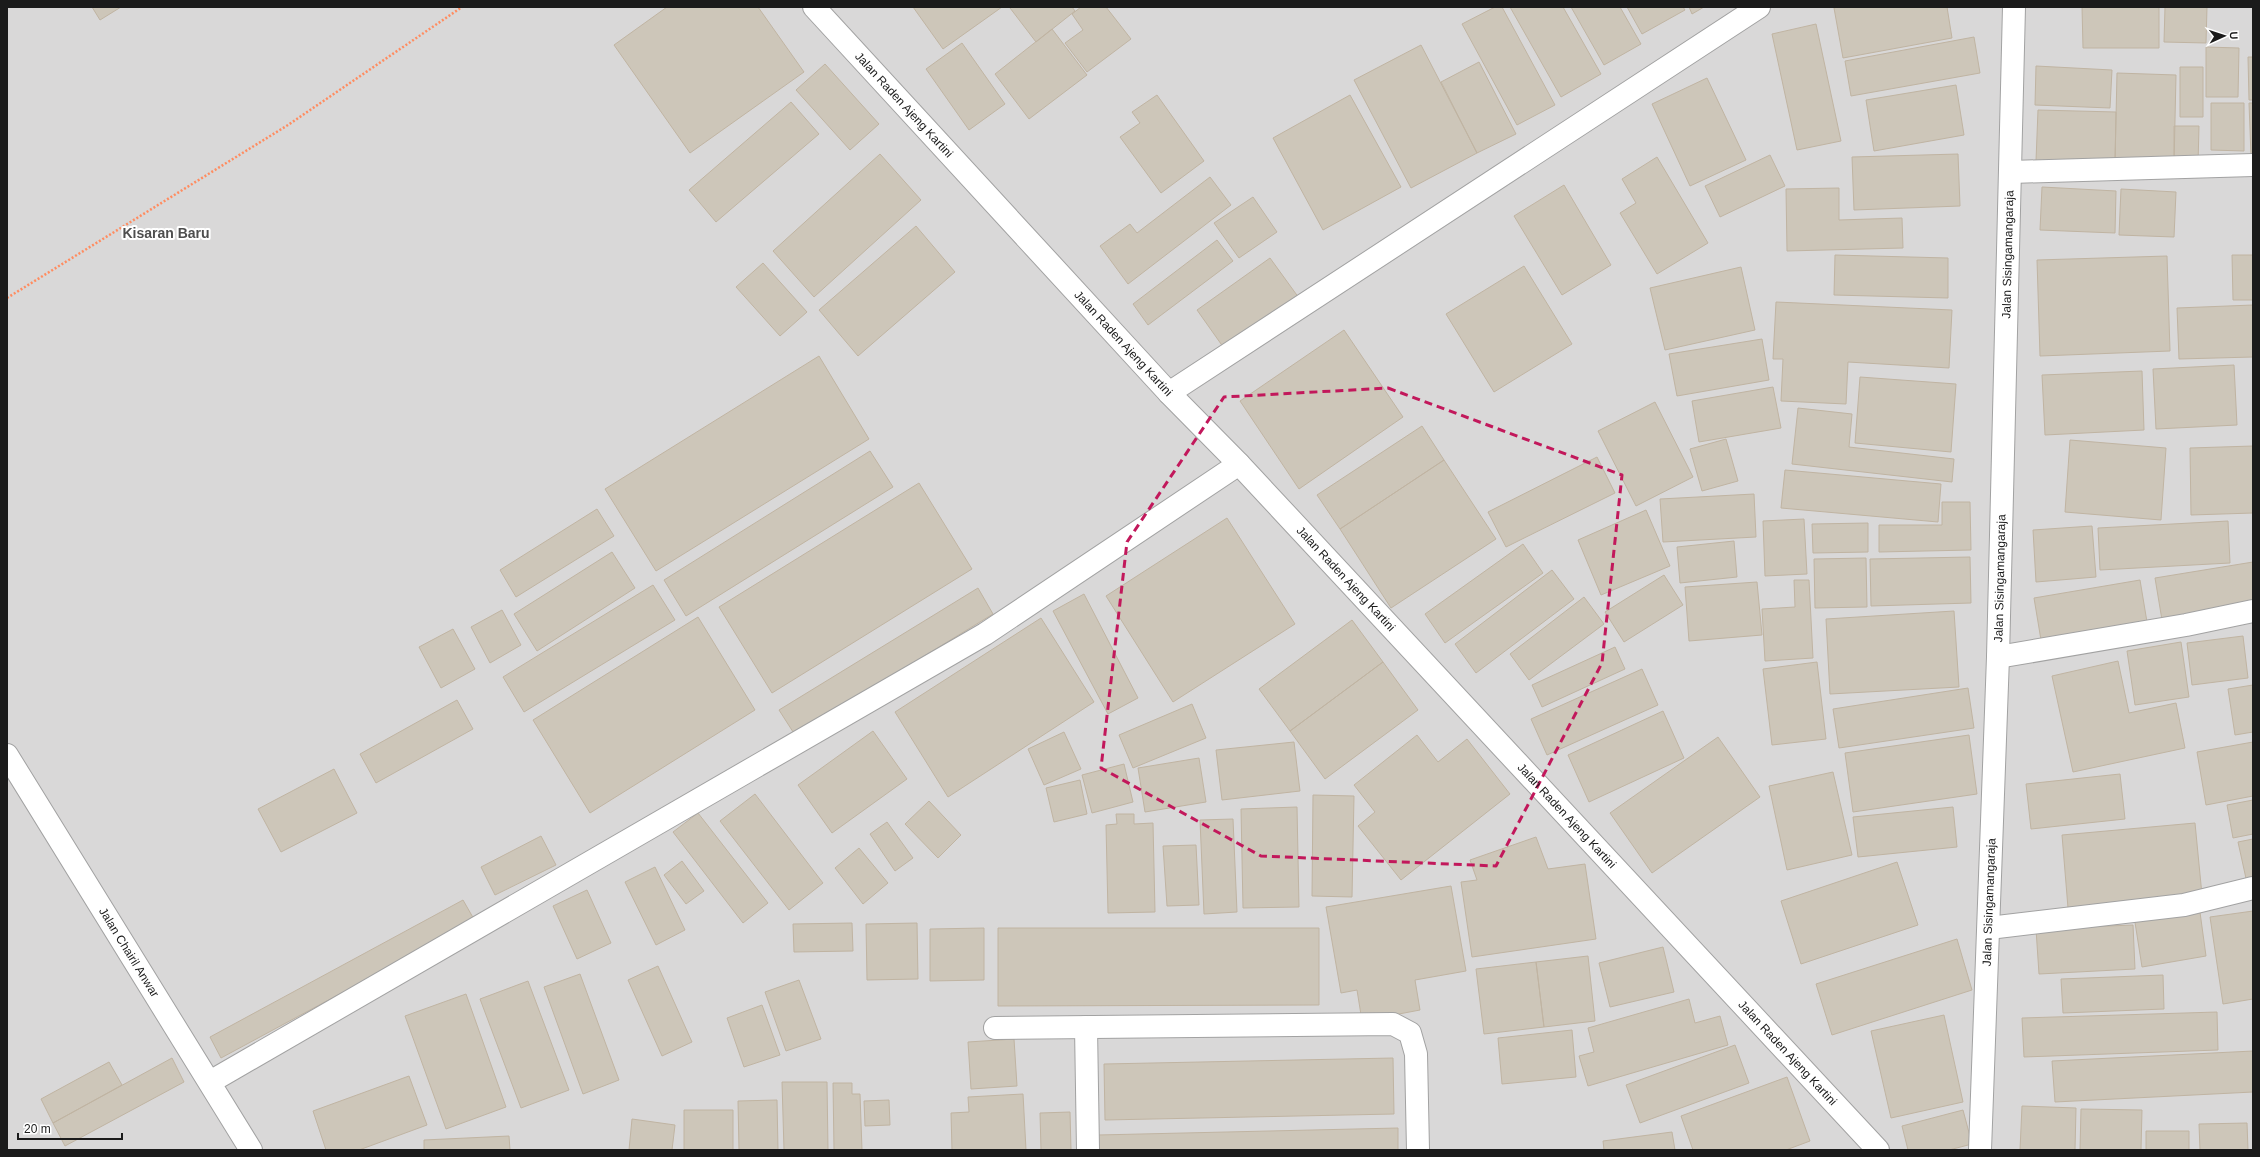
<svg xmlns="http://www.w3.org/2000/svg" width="2260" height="1157" font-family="Helvetica,sans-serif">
<rect width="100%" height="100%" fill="#eeece0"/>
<path fill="#d9d8d8" d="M7 7H2253V1150H7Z"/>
<path fill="#cdc6b9" stroke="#c0b4a2" d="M92 7H121L100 20Z
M667 7H758L804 72 690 153 614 45Z
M913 7H1002L943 49Z
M1012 7H1072L1075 11 1036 42 1010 8Z
M1081 7H1106L1131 39 1087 72 1065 43 1083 30 1072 14Z
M1495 7H1502L1555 105 1517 125 1462 24Z
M1510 7H1563L1601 74 1561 97Z
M1571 7H1620L1641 44 1604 65Z
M1627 7H1683L1685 10 1642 34Z
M1689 7H1704L1692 14Z
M1838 7H1947L1952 38 1843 58 1834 8Z
M2082 7H2159V48H2083Z
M2165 7H2207L2206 43 2164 42Z
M1816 24 1841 141 1797 150 1772 34Z
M1052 29 1087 75 1029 119 995 74Z
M1974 37 1980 73 1851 96 1845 61Z
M962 43 1005 104 969 130 926 69Z
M1421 45 1477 153 1411 188 1354 80Z
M2206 47 2239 48 2238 97H2206Z
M2248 57H2253V100H2249Z
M1479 62 1516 134 1477 153 1441 82Z
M825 64 879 124 850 150 796 90Z
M2036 66 2112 70 2110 108 2035 105Z
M2180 67H2203V117H2180Z
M2117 73 2176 75 2174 164 2115 163Z
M1707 78 1746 160 1690 186 1652 104Z
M1956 85 1964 135 1874 151 1866 100Z
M1157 95 1204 161 1161 193 1120 137 1140 123 1132 112Z
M1350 95 1401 187 1323 230 1273 138Z
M791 102 819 134 716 222 689 190Z
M2211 103H2244V151L2211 150Z
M2249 103H2253V156H2251Z
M2038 110 2116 112 2115 163 2036 161Z
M2174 126H2199L2198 165 2174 164Z
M880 154 921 200 814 297 773 251Z
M1958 154 1960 206 1854 210 1852 157Z
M1770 155 1785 186 1720 217 1705 186Z
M1657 157 1708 243 1657 274 1620 213 1636 203 1622 179Z
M1210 177 1231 205 1128 284 1100 246 1130 224 1137 233Z
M1564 185 1611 265 1562 295 1514 216Z
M2042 187 2116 191 2115 233 2040 230Z
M1839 188V220L1902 218 1903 248 1787 251 1786 189Z
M2121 189 2176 192 2174 237 2119 235Z
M1253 197 1277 232 1239 258 1214 223Z
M916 226 955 272 858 356 819 310Z
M1217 240 1233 261 1148 325 1133 304Z
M1835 255 1948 258V298L1834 295Z
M2232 255H2253V300H2233Z
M2167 256 2170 351 2040 356 2037 260Z
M1270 258 1299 298 1226 351 1197 310Z
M763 263 807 312 780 336 736 287Z
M1524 266 1572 344 1494 392 1446 314Z
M1741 267 1755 330 1665 350 1650 288Z
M1776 302 1952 310 1949 368 1848 362 1846 404 1781 401 1783 359H1773Z
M2253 305V357L2179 359 2177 308Z
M1344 330 1403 417 1299 489 1240 401Z
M1762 339 1769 380 1677 396 1669 354Z
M819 356 869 439 656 571 605 489Z
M2234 365 2237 425 2156 429 2153 369Z
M2142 371 2144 430 2045 435 2042 375Z
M1860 377 1956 384 1951 452 1855 443Z
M1773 387 1781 428 1699 442 1692 401Z
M1655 402 1693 477 1636 506 1598 431Z
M1798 408 1852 414 1849 447 1954 459 1952 482 1792 464Z
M1422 426 1444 460 1340 529 1317 495Z
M1726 439 1738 481 1702 491 1690 449Z
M2070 440 2166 448 2161 520 2065 512Z
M2253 446V513L2191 515 2190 448Z
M870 451 893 487 686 616 664 580Z
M1597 457 1615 493 1506 547 1488 512Z
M1444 460 1496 539 1391 608 1340 529Z
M1785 470 1941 484 1938 522 1781 508Z
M919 483 972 569 772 693 719 607Z
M1754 494 1756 537 1663 542 1660 499Z
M1942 502H1970L1971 550 1879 552V525H1942Z
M597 509 614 536 516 597 500 570Z
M1646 510 1670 566 1601 595 1578 540Z
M1227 518 1295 624 1173 702 1106 596Z
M1804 519 1807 574 1765 576 1763 521Z
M2228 521 2230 563 2100 570 2098 528Z
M1868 523V552L1813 553 1812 524Z
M2092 526 2096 577 2036 582 2033 530Z
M1734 541 1737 577 1680 583 1677 547Z
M1523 544 1543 573 1445 643 1425 614Z
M612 552 635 588 537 651 514 614Z
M1970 557 1971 603 1871 606 1870 559Z
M1866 558 1867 607 1815 608 1814 559Z
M2253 562V605L2162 620 2155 578Z
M1552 570 1574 599 1476 673 1455 644Z
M1664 575 1683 605 1624 642 1605 612Z
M1794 580H1809L1813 658 1765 661 1762 609 1795 607Z
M2140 580 2148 628 2042 646 2034 598Z
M1757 582 1762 635 1689 641 1685 587Z
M653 585 675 620 524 712 503 677Z
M978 588 993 614 795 735 779 710Z
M1084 594 1138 698 1108 714 1053 611Z
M1584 597 1604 624 1529 680 1510 654Z
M502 610 521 645 490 663 471 627Z
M1954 611 1959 687 1830 694 1826 619Z
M698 617 755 710 590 813 533 720Z
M1041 618 1094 702 948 797 895 712Z
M1352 620 1383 662 1290 731 1259 689Z
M453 629 475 669 441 688 419 647Z
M2243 636 2248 678 2192 685 2187 643Z
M2181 642 2189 697 2135 705 2127 651Z
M1615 647 1625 669 1542 707 1532 685Z
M2118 661 2129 713 2176 703 2185 748 2073 772 2052 676Z
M1383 662 1418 710 1325 779 1290 731Z
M1817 662 1826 739 1772 745 1763 669Z
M1642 669 1658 705 1547 755 1531 719Z
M2253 685V732L2235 735 2228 689Z
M1968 688 1974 728 1839 748 1833 709Z
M457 700 473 729 376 783 360 754Z
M1192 704 1206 738 1133 768 1119 735Z
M1663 711 1684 758 1589 802 1568 755Z
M873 731 907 779 832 833 798 785Z
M1064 732 1081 769 1044 785 1028 749Z
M1417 735 1438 762 1467 739 1510 794 1401 880 1358 826 1375 812 1354 785Z
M1969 735 1977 794 1853 812 1845 753Z
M1718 737 1760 797 1652 873 1610 813Z
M1294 742 1300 791 1222 800 1216 750Z
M2253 742V796L2206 805 2197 752Z
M1199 758 1206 802 1145 812 1138 768Z
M1124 764 1133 802 1092 813 1082 775Z
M334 769 357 813 281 852 258 809Z
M1833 772 1852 855 1787 870 1769 786Z
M2120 774 2125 819 2031 829 2026 784Z
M1080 780 1087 814 1054 822 1046 788Z
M755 794 823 883 789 910 720 821Z
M1313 795 1354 796 1352 897 1312 896Z
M2253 800V834L2233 838 2227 805Z
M929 801 961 835 938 858 905 824Z
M1297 807 1299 907 1243 908 1241 809Z
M1953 807 1957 847 1858 857 1853 817Z
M698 813 768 903 743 923 673 832Z
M1116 814H1134V824L1153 823 1155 912 1108 913 1106 825 1117 824Z
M1233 819 1237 912 1204 914 1200 820Z
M887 822 913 858 895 871 870 834Z
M2195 823 2202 895 2068 908 2062 835Z
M541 836 556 865 495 895 481 867Z
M1536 837 1548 869 1585 864 1596 939 1472 957 1461 882 1477 880 1470 860Z
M2253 839V882L2247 883 2238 842Z
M1196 845 1199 905 1167 906 1163 846Z
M859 848 888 883 863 904 835 868Z
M682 861 704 891 686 904 664 875Z
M1897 862 1918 925 1801 964 1781 901Z
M655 867 685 930 656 945 625 882Z
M1451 886 1466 971 1415 980 1420 1010 1362 1021 1357 990 1341 993 1326 907Z
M587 890 611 943 577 959 553 906Z
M463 900 475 921 221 1058 210 1037Z
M2199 905 2206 956 2142 967 2134 916Z
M2253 911V999L2223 1004 2210 917Z
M852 923 853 951 794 952 793 924Z
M917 923 918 979 867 980 866 924Z
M2133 925 2135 969 2039 974 2036 929Z
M984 928V980L930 981V929Z
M998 928H1319V1005L998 1006Z
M1957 939 1972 990 1832 1035 1816 984Z
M1663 947 1674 992 1610 1007 1599 963Z
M1588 956 1595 1021 1544 1027 1536 962Z
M1536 962 1544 1027 1484 1034 1476 969Z
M658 966 692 1042 662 1056 628 980Z
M580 974 619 1080 583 1094 544 987Z
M2163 975 2164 1009 2063 1013 2061 979Z
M799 980 821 1039 786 1051 765 992Z
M528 981 569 1090 521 1108 480 999Z
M466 994 506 1107 446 1129 405 1016Z
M1689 999 1695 1023 1720 1016 1728 1045 1588 1086 1579 1056 1594 1052 1588 1028Z
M762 1005 780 1055 744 1067 727 1018Z
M2217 1012 2218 1050 2024 1057 2022 1018Z
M1944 1015 1963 1102 1891 1118 1871 1031Z
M1572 1030 1576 1077 1502 1084 1498 1038Z
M1014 1039 1017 1086 971 1089 968 1042Z
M1735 1045 1749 1083 1640 1123 1626 1085Z
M2253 1051V1092L2055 1102 2052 1061Z
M172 1058 184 1082 65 1146 53 1123Z
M1393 1058 1394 1114 1105 1120 1104 1064Z
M109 1062 122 1085 53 1123 41 1099Z
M409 1076 427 1125 359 1150H326L313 1111Z
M1787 1077 1810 1141 1786 1150H1693L1681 1116Z
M782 1082H827L828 1150H784Z
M833 1083H852V1094H860L862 1150H834Z
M1023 1094 1026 1150H952L951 1113 969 1112 968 1097Z
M777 1100 778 1150H739L738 1101Z
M889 1100 890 1125 865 1126 864 1101Z
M2022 1106 2076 1108 2075 1150H2020Z
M2081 1109 2142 1110 2141 1150H2080Z
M684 1110H733V1150H684Z
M1963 1110 1972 1144 1949 1150H1908L1902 1126Z
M1070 1112 1071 1150H1041L1040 1113Z
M632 1119 675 1125 672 1150H629Z
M2247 1123 2248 1150H2200L2199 1124Z
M1398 1128V1150H1098V1135Z
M2146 1131H2189V1150H2146Z
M1672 1132 1675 1150H1604L1603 1141Z
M509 1136 510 1150H424V1140Z"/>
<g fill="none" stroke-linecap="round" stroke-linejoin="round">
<defs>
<g id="minor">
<path id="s1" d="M814 7 1169 393 1239 464 1878 1150"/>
<path d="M2011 172 2253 165"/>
<path d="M1169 393 1759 7"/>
<path d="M1998 657 2186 625 2253 611"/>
<path id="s2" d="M7 755 251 1150"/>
<path d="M1989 928 2184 905 2253 888"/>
<path d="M1086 1027 1088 1150"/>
<path d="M995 1028 1393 1024 1410 1033 1416 1054 1418 1150"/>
<path d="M210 1082 985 634 1239 464"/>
<path id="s3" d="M1980 1150 1998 657 2014 7"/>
</g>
</defs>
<use href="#minor" stroke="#a2a2a2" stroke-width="24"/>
<path stroke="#ff8c60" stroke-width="2.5" stroke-dasharray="2 2" stroke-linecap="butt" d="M7 298 288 125 462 7"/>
<use href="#minor" stroke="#fff" stroke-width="22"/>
</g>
<path fill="none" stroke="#c2185b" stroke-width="3" stroke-dasharray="8 5" stroke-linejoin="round" d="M1388 388 1622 475 1602 663 1496 866 1261 856 1101 768 1127 542 1224 397Z"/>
<g text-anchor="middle" stroke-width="4" stroke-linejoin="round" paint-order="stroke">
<g font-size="12" fill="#1b1b1b" stroke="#fff">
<text dy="4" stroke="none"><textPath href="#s1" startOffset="133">Jalan Raden Ajeng Kartini</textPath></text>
<text dy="4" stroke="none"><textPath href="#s3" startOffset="896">Jalan Sisingamangaraja</textPath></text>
<text dy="4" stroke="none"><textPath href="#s1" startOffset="457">Jalan Raden Ajeng Kartini</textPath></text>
<text dy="4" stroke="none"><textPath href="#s1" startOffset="781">Jalan Raden Ajeng Kartini</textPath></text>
<text dy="4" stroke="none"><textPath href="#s3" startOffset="572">Jalan Sisingamangaraja</textPath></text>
<text dy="4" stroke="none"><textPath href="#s1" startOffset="1105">Jalan Raden Ajeng Kartini</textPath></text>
<text dy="4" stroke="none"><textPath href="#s3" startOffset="248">Jalan Sisingamangaraja</textPath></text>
<text dy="4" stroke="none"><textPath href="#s2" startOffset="232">Jalan Chairil Anwar</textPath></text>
<text dy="4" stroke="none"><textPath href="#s1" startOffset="1429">Jalan Raden Ajeng Kartini</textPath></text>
</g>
<g font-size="14" font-weight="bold" fill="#4e4e4e" stroke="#fff">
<text x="166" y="238">Kisaran Baru</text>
</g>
</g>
<rect width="2260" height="1157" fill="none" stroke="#1b1b1b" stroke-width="16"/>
<g transform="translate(2224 36) rotate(87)" stroke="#ffffff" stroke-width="3" paint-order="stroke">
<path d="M0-3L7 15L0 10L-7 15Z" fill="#1b1b1b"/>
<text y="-6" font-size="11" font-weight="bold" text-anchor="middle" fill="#1b1b1b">U</text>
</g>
<path d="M18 1133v6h104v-6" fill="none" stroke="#1b1b1b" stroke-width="2"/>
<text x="24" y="1133" font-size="12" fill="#1b1b1b" stroke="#ffffff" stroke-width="3" paint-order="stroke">20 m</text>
</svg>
